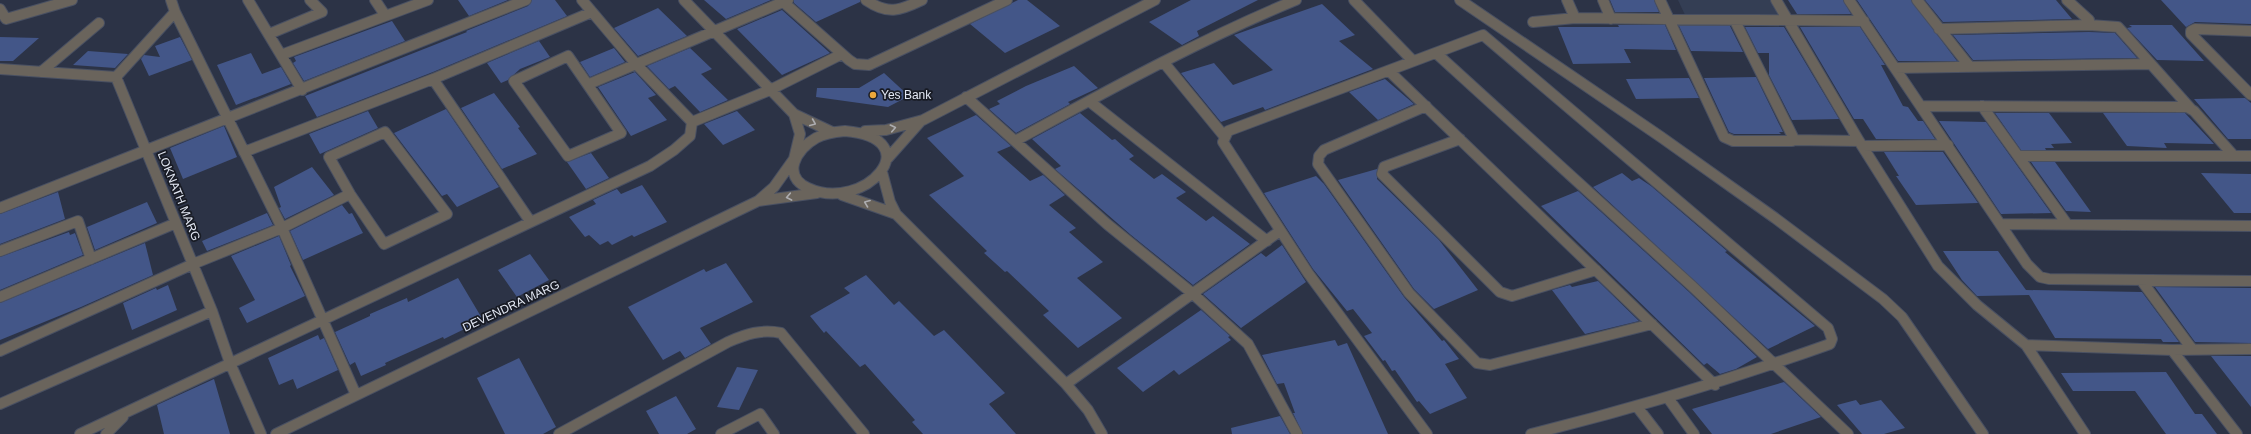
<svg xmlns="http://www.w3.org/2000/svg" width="2251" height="434" font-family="Helvetica,sans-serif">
<rect width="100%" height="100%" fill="#2c3346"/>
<path fill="#343e54" d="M1678 0H1772L1781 16 1685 15Z"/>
<path fill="#435688" d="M458 0H508L469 16Z
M532 0H555L567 16 433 72 317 117 305 96 467 32 466 31 528 6Z
M704 0H771L726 19Z
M794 0H860V2L816 22 794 3Z
M1018 0H1027L1060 26 1005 53 970 24Z
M1191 0H1258L1197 31 1199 36 1182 45 1149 22Z
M1610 0H1654L1659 12H1615Z
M1788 0H1843L1851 14H1797Z
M1857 0H1911L1957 61H1898Z
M1925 0H2056L2072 19 1943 22Z
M2161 0H2251V24L2195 22 2186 27Z
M1322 4 1355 35 1339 41 1373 69 1265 110 1263 107 1221 122 1181 73 1214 63 1233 85 1273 70 1234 35Z
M658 8 687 36 638 56 614 28Z
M782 10 830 53 782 75 737 29Z
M392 21 405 41 304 81 293 63 296 61 294 57Z
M1618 25H1665L1676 50 1624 49 1631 63 1573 64 1558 27H1619Z
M2129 25H2172L2204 61 2157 60 2127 28 2132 27Z
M1679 26H1730L1743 52 1691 51Z
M1745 27H1784L1839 119 1792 120 1769 75V53H1758Z
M1800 27H1860L1885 65H1881L1903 106 1908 107 1918 121H1923L1935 139H1876L1863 119H1854Z
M2089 32 2115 33 2137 58 1973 60 1953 35Z
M0 37 39 38 13 61H0Z
M180 37 192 60 149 76 141 59 144 55 160 57 155 46Z
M539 41 550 57 520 69 508 80 501 83 487 63Z
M614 48 625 62 590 77 580 62Z
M690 48 712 69 701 74 728 100 700 112 675 86 669 89 647 66Z
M88 51 128 54 115 68 73 65Z
M251 53 262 74 281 67 291 84 236 105 217 65Z
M1074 66 1098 88 1068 102 1070 104 1016 133 989 109 1000 104 997 101 1026 86Z
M635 72 656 95 648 98 667 120 631 136 598 87Z
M884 73 909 96 888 107 816 97 817 88H859Z
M1756 77 1783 132H1779L1781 134H1734L1729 132 1704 78Z
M1689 78 1699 98 1636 99 1626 79Z
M1385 79 1414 104 1378 120 1349 92Z
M494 93 520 127 518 128 537 154 502 169 461 108Z
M2245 98 2251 103V139H2228L2194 99Z
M446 109 499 187 457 207 447 194 442 196 394 133Z
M368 111 378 128 320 154 309 134Z
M737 111 755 130 723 145 704 124Z
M1080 113 1112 140 1115 139 1134 156 1129 159 1154 179 1162 174 1186 192 1176 198 1206 221 1213 216 1250 244 1193 285 1131 235 1055 169 1061 166 1032 139Z
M1995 113H2049L2072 143 2051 144 2054 148H2045L2046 150H2021Z
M2103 113H2185L2214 144 2164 143 2167 148 2127 146Z
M976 115 1011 146 997 152 1030 181 1043 175 1065 195 1049 205 1076 228 1069 232 1103 262 1077 278 1122 318 1078 348 1043 315 1049 311 1007 271 1005 272 984 253 987 251 929 195 964 176 927 138Z
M1939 121 1986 122 2051 213 2001 214Z
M224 126 237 157 183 179 170 148Z
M1884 152H1943L1978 203 1916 205 1896 176H1899Z
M591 153 609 178 586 189 567 162Z
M2031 162H2055L2091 212 2066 211Z
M312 167 334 195 285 219 279 208 281 207 274 187Z
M1377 169V179L1439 240 1478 290 1434 309 1414 289 1338 180Z
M1622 173 1632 181 1639 178 1651 186 1727 251 1725 252 1815 326 1768 349 1593 187Z
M2201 173 2251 174V213H2234Z
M1316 176 1324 184 1404 297 1442 341 1444 340 1459 359 1445 364 1467 398 1430 414 1419 401 1417 402 1395 370 1392 371 1385 360 1383 361 1364 336 1372 333 1353 309 1347 311 1313 269 1264 193Z
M642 185 667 222 634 237 632 235 612 245 608 241 600 245 589 235 585 237 569 217 596 204 593 200 617 189 621 194Z
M1578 191 1688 291 1757 357 1736 369 1720 374 1707 363 1704 365 1541 206Z
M58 192 65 219 0 244V214Z
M147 202 157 223 95 250 87 227Z
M342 205 349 214 352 213 363 233 303 260 290 231Z
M267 213 273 225 207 251 202 241Z
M69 232 70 235 75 233 83 255 0 290V257Z
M279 236 291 265 290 266 305 296 247 323 239 308 255 300 231 256Z
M145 243 153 275 81 307 0 340V303Z
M1282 245 1306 282 1241 328 1203 294 1261 253 1266 257Z
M1943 251H1998L2026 290 2142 292 2179 342H2163L2161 339 2055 338 2029 295 1977 296 1962 280Z
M530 254 549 280 517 297 498 270Z
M726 263 753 302 700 328 711 344 685 358 680 351 663 360 628 307 704 269 706 272Z
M866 275 894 305 899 301 934 336 944 330 1005 393 989 404 1016 434H923L912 422 915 420 865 364 860 367 826 331 824 333 810 316 850 293 844 288Z
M458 278 483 320 444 339 443 337 385 363 386 365 361 376 355 362 350 365 335 332 370 316V314L407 298 408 302Z
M1598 281 1639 321 1585 334 1552 290 1570 285 1572 287Z
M168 285 177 310 132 330 123 303 156 288 157 290Z
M2155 287 2251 288V343L2195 342Z
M1201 310 1230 336 1228 337 1231 340 1179 375 1174 370 1143 392 1117 368Z
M318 335 320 340 324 338 338 370 297 389 293 379 279 385 268 358Z
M1335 340 1338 346 1347 343 1388 434H1303L1293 413H1295L1284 383 1277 384 1262 355Z
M2211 356H2251V407L2229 379Z
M519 358 556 427 543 434H505L477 378Z
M737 367 758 370 739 410 717 407Z
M2166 372 2195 414H2202L2217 434H2166L2135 391H2073L2061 373Z
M214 379 230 434H164L157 405Z
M1784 382 1821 417 1771 434H1712L1692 409Z
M676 396 696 429 687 434H659L646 411Z
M1856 400 1860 405 1881 400 1905 428 1884 434H1862L1837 405Z
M1280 416 1290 434H1232L1231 428Z"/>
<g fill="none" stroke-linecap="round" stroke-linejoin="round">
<defs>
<path id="street" d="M248 0 302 90
M375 0 385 15
M684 0 794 114 800 134 794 159
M781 0 849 60 855 64 869 65 1007 0
M866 0C888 15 899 11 922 0
M1354 0 1413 61
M1460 0 1661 137 1775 218 1883 299 1902 317 1983 434
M1567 0 1575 18
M1603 0 1611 19
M1660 0 1724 137 1733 141H1792L1793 137 1735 21
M1776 0 1859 141 1938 266 1977 305 2026 345 2085 434
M1849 0 2027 264 2040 277 2049 279 2251 281
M1917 0 1970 67
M0 9 6 19 72 0
M175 12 282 228 356 395
M1533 22 1575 18 1864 21
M2089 25 2118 27 2191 109
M1939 29 2089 25V20L2067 0
M2251 31 2195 29 2191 31V34L2251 95
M269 34 322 12 310 0
M1436 53 1692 286 1848 434
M281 55 428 0
M568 56 621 133 568 156 514 81Z
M1165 64 1224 136
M1895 68 2151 64
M0 69 116 77 212 311 230 363 261 434
M1389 71 1715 385
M41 72 99 23
M116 77 175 12 171 0
M433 79 530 221
M589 84 788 0
M966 97 1107 224 1192 293 1248 344 1297 434
M1089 101 1267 241
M1426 106 1324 150 1319 156 1318 164 1409 293 1477 363 1490 365 1652 324
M1921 106 2187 107 2194 111 2234 156
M1982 106 2067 224
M794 114 832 132
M692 122 770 90 842 54
M845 131C932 139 864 214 808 188 781 176 796 149 816 138 825 133 835 132 845 131Z
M865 131 886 130 923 120 1155 0
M385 132 447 214 384 244 350 194 329 157Z
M1460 139 1384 167 1382 174 1500 292 1512 296 1596 270
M1793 140 1859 141
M1015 141C1107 91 1199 40 1296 0
M1862 146 1948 145
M244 152 433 79 592 12
M2019 156H2251
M888 158 920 122
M882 172 890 202 896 214 1066 384 1088 410 1102 434
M842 195 896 214
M758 201 817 193
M0 208 526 0
M2001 224 2251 226
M0 251 78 221 91 259
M2141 280 2192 349
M0 297 176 223
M2026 345 2172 350 2237 434
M2172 350 2251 349
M0 351 193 264 282 228 350 194
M1066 384 1280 231
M1668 398 1694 434
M0 404 212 311
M1638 408 1658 434
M80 434 650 166 674 150 690 136 692 122 636 64 582 0
M106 434 123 417
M276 434 758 201 774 187 794 159
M559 434 728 342C746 334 761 329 781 333L864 434
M721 434 760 414 774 434
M1427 434 1308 273 1223 142 1228 131 1483 35 1828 328 1832 339 1830 344C1732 379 1632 409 1531 434"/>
</defs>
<use href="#street" stroke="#495062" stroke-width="12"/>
<use href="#street" stroke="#6a645c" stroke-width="10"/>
</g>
<defs><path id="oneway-chevron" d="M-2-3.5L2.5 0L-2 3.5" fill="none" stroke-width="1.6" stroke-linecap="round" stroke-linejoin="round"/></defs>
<g stroke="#adadb0">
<use href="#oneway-chevron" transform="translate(813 123) rotate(23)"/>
<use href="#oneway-chevron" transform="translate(893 128) rotate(-12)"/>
<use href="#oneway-chevron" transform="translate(789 197) rotate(169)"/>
<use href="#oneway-chevron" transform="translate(867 203) rotate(-159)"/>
</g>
<circle fill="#eda83b" stroke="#181b24" stroke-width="1.5" cx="873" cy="95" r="4"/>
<g text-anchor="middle" stroke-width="3.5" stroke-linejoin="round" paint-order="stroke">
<g font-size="12" fill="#e4e9f5" stroke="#181b24" text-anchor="start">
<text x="881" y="99">Yes Bank</text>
</g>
<g font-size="12" fill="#e4e9f5" stroke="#181b24">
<text transform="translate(179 196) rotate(68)" y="4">LOKNATH MARG</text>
<text transform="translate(511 306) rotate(-25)" y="4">DEVENDRA MARG</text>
</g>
</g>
</svg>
